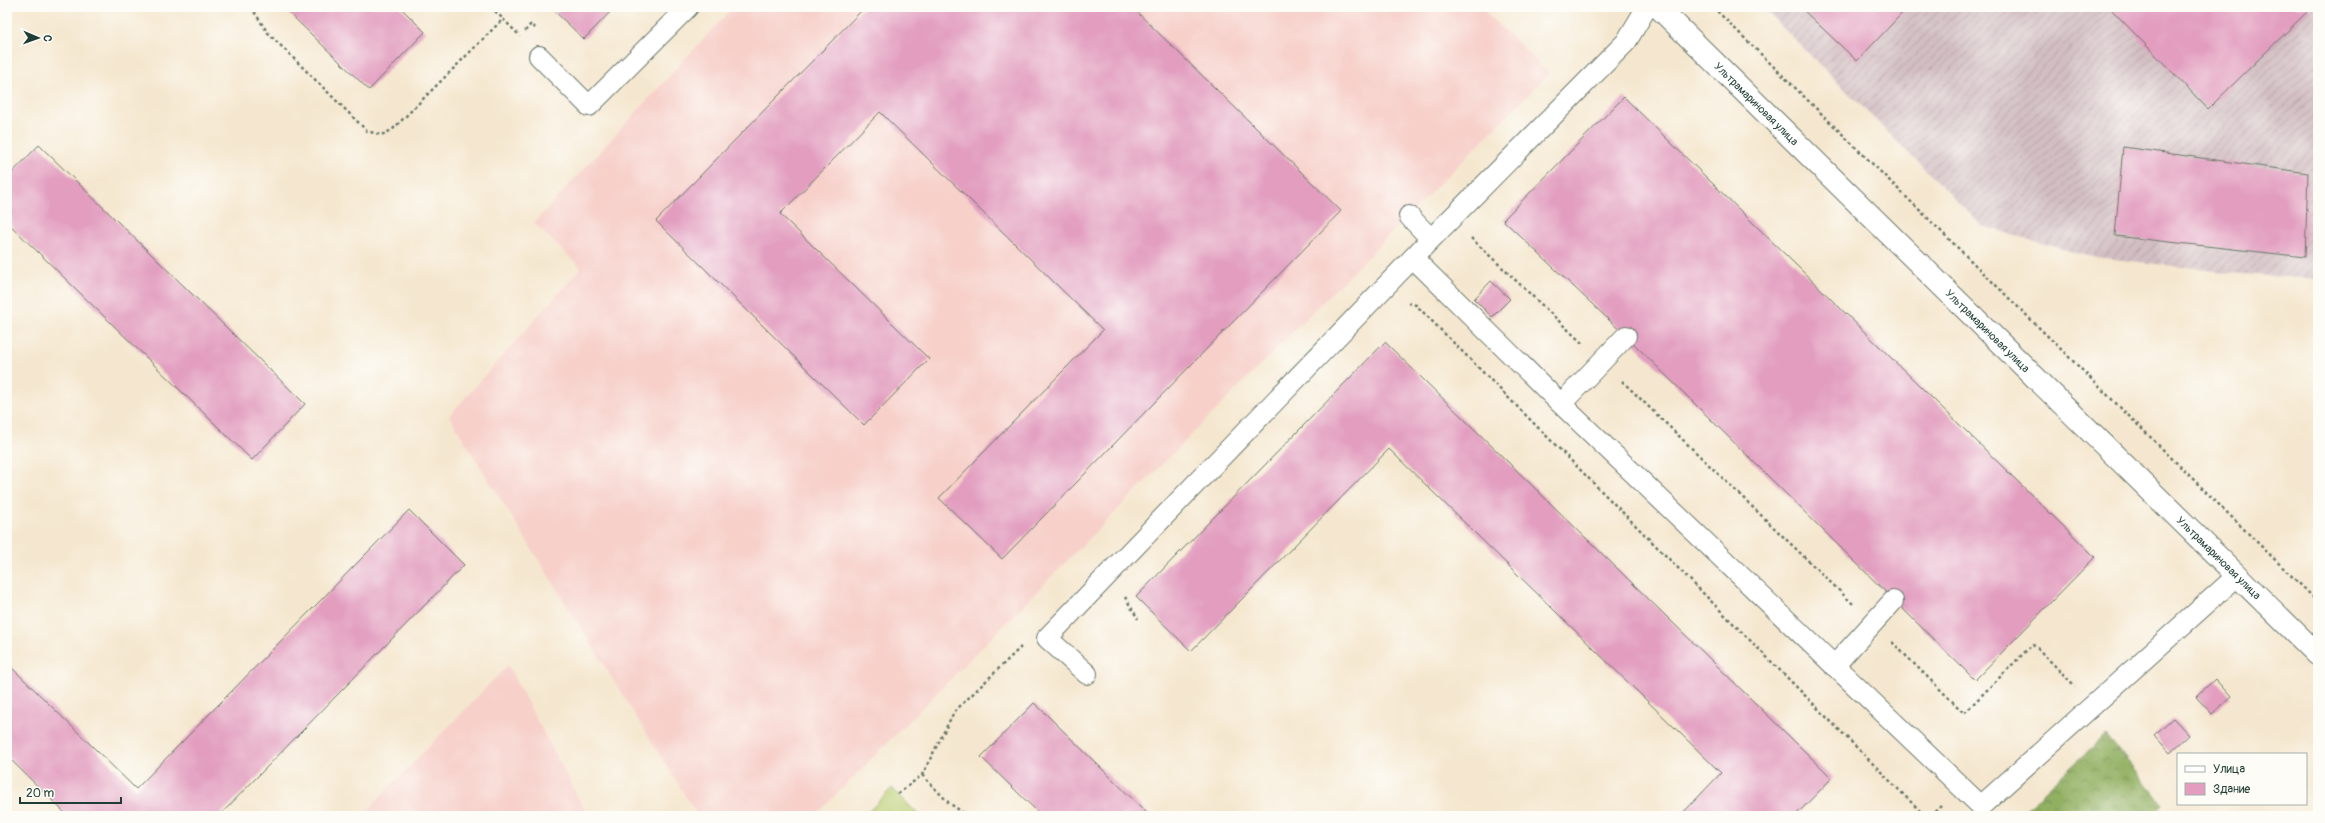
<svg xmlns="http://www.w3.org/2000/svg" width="2325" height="823" font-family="Pangolin,sans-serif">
<defs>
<pattern id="industrial-furrows" width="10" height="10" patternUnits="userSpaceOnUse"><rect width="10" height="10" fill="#d2bec2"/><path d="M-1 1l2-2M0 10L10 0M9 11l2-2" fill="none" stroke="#aa9c9e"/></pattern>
<pattern id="forest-crowns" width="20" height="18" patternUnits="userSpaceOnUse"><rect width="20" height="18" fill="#92b062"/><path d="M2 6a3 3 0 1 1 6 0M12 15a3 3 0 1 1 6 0" fill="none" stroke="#779052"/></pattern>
</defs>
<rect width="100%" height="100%" fill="#fdfcf7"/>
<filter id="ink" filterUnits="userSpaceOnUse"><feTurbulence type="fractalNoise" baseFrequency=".025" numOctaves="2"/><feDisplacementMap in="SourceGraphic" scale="8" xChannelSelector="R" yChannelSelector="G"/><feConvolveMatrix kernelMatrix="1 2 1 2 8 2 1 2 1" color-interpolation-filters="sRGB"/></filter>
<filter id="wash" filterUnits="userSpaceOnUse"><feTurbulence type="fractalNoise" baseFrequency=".012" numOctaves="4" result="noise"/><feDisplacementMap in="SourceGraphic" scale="16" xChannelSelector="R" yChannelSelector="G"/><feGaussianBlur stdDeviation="0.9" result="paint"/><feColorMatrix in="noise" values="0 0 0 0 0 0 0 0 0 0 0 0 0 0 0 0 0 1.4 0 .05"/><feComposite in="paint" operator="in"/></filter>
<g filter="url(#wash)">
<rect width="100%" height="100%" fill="#f5e7cf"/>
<path fill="#f7d0ca" d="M733 7H1491L1486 13 1549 73 815 816H698L449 416 581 268 534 223Z
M508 666 588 816H362L507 666Z"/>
<path fill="url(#industrial-furrows)" d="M1762 7H2318V279L2242 274 2087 256 1982 226Z"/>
<path fill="url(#forest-crowns)" stroke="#58764b" d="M2106 735 2163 804 2152 816H2018Z"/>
<path fill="#b9cc6f" stroke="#6c8452" d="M892 788 920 816H864Z"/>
<g id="blocks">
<path fill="#e29dbf" d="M283 7H400L425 32 369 90Z
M550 7H615L584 39Z
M865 7H1132L1341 211 1002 559 939 498 1103 330 880 112 780 214 929 359 864 425 656 221Z
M1800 7H1908L1857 61Z
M2109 7H2312L2208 109Z
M1624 97 2095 557 1975 680 1626 336 1503 220Z
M39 145 305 404 252 460 7 222V178Z
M2123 147 2308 173 2305 257 2115 236Z
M1491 281 1510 299 1492 317 1474 299Z
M1385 342 1832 778 1795 816H1680L1721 773 1389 449 1191 651 1136 597Z
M409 510 464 565 219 816H68L7 756V663L136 789Z
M2215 679 2231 697 2212 714 2196 697Z
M1034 703 1045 713 1150 816H1042L981 757Z
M2173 718 2189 735 2170 753 2154 735Z"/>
</g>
</g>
<g filter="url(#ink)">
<use href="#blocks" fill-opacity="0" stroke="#6a786a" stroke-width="1"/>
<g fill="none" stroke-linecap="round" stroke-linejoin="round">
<defs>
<path id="lane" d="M539 56 589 106 688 7
M1409 216 1431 239
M1413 258 1561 404 1981 806 2237 576
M1561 404 1626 336
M1834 666 1893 601
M1087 674 1047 638 1431 239 1626 42 1647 7"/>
<g id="street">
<path id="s1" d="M1658 7 2318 655"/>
</g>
</defs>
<use href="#lane" stroke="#6a786a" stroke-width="22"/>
<use href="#street" stroke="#6a786a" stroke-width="24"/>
<path stroke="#6a786a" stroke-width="2.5" stroke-dasharray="3 3" stroke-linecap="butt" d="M251 7 268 33 367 131 381 135 392 130 503 19 520 36
M491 7 503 19
M1713 7 2318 602
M525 31 531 24 536 29
M1471 238 1582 343
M1408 303 1416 305 1925 816
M1622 381 1853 604
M1125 597 1138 619
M1892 642 1964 713 2033 644 2075 686
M922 775 949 803 968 816
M898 794 922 775 954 712 1021 647
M1930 816 1941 806"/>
<use href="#lane" stroke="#fff" stroke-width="20"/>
<use href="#street" stroke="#fff" stroke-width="22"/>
</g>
</g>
<g text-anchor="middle" stroke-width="3" stroke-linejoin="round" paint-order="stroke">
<g font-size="11" fill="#1f3d34" stroke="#fdfcf7">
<text dy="4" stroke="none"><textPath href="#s1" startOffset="138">Ультрамариновая улица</textPath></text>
<text dy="4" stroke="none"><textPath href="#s1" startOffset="462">Ультрамариновая улица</textPath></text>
<text dy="4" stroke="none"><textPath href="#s1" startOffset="786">Ультрамариновая улица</textPath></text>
</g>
</g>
<rect width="2325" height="823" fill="none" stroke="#fdfcf7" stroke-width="24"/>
<rect x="2177" y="753" width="130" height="52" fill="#fdfcf7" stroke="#a4b0a9"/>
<rect x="2185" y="766" width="20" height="6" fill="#ffffff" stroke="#a4b0a9"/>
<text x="2213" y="773" font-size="12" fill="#1f3d34">Улица</text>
<rect x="2185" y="783" width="20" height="12" fill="#e29dbf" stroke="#a4b0a9"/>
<text x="2213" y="793" font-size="12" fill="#1f3d34">Здание</text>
<g transform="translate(38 38) rotate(92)" stroke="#fdfcf7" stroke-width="3" paint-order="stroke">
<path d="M0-3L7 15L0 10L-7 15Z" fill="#1f3d34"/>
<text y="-6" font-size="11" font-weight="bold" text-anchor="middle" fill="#1f3d34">С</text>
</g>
<path d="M20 797v6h101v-6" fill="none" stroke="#1f3d34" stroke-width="2"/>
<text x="26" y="797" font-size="12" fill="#1f3d34" stroke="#fdfcf7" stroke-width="3" paint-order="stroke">20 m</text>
</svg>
